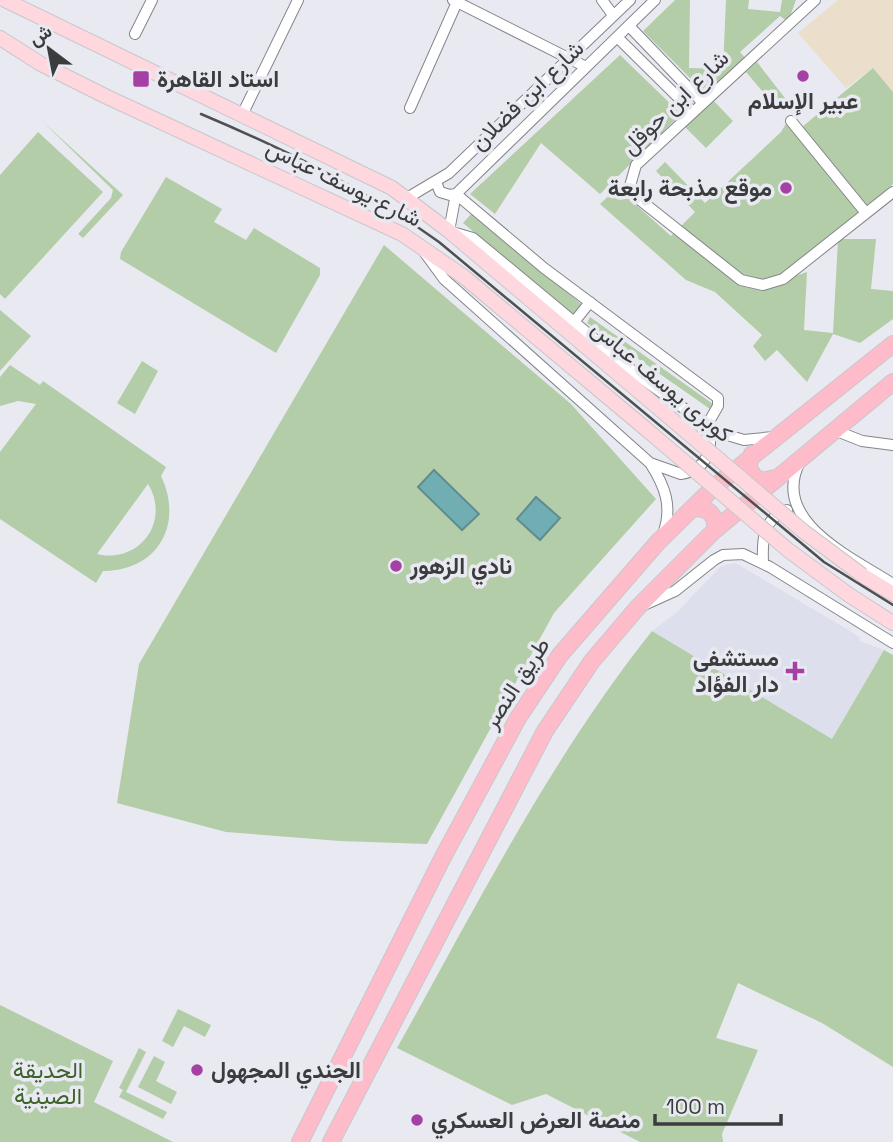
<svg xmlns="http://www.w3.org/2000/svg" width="893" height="1142" font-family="'Space Grotesk',Vazirmatn,sans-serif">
<rect width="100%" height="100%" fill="#e9eaf1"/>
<path fill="#dddfed" d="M736 563 860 637 859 641 884 650 832 739 652 631 676 613 721 566Z"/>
<path fill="#ebdfcb" d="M838 0H893V92L873 68 846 88 798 33Z"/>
<path fill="#b2cda7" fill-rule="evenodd" d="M675 0H690L689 68 723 69 726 0H749L748 9 780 12 782 0H796L788 22 780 16 740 52 747 60 706 94 643 31Z
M620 55 681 114 600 194 541 143 495 214 470 194Z
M757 62 788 102 779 111 746 72Z
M873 68 893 92V184L839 239H876L871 289 893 291V319L860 343 833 334 807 382 777 350 765 361 753 346 762 335 715 292 686 280 600 204 617 188 671 236 695 212 656 171 665 162 705 203 781 132 791 115 802 127ZM838 240 833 333 804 330 807 272 795 276Z
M712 99 733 121 706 148 684 126Z
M41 120 123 195 83 238 78 234 111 198 113 190Z
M38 132 103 192 5 299 0 294V175Z
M166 177 222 209 214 222 246 240 254 228 320 268V275L276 353 120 259 121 252Z
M472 213 581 304 573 314 463 223Z
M384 245 571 404 656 499 554 613 427 844 340 841 226 832 117 803 139 664Z
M0 310 31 336 0 371Z
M590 317 713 404 710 409 587 323Z
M142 361 158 371 135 414 117 403Z
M10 365 40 385 43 381 166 467 161 476C184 524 158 571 103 571L96 583 0 519V452L36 404 18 401 0 406V377ZM148 484C171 522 139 564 97 554Z
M652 631 832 739 884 650 893 655V1067L822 1023 738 983 716 1038 758 1050 722 1134 723 1142H640L546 1094 512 1105 397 1048C476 907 550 759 652 631Z
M0 1005 113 1061 94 1102 173 1142H0Z
M178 1009 211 1025 205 1037 184 1026 173 1047 162 1041Z
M139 1048 146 1052 126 1092 167 1112 163 1119 119 1097 123 1090 119 1088Z
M154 1056 165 1062 156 1081 177 1092 171 1104 138 1087Z"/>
<path fill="#70aeb3" stroke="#608c90" stroke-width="2" d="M434 470 479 514 462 530 418 487Z
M536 497 560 518 540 540 517 519Z"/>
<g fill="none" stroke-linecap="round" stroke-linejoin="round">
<defs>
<path id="minor" d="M453 0 586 67
M602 0 613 15
M655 0 456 194 449 231 473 238 644 380 717 432 744 440 773 437
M815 0 636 165 630 186 640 200 741 280 763 285 783 279 893 192
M629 26 703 103
M135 34 152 0
M617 37 693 112
M410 108 457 2
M242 115 298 0
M791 121 866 213
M436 182 440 192 450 195 456 194 544 268 718 398V406L707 425C715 448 707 470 681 474L650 463
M407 198 449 173 630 0
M422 249 444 279 650 463C665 486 673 507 663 534
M574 322 590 302
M834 430 862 441 893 445
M800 462C769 521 853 558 893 584
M763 562C762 539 763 519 787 510
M644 605 675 591 714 560 723 555 743 554 770 567 893 643"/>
<path id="major" d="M5 0 392 188 449 231 662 411
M0 38 41 64 105 96 402 234 463 276 646 429
M862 575 893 594
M849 595 893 623"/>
<path id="highway" d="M752 454C746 466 750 477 763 481L775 478
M690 510C705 504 717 514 715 530
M300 1142 443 857 518 718 560 655 658 542 714 487 893 344
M331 1142 545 731 592 661 638 607 715 530 893 382"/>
</defs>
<use href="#minor" stroke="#84858b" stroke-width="12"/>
<use href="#major" stroke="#c8c8c9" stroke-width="16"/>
<use href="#highway" stroke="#c8c8c9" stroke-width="18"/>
<use href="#minor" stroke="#fff" stroke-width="10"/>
<use href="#major" stroke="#fed7df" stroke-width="14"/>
<use href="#highway" stroke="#febcca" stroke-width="16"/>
<path stroke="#4f5052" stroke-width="2.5" d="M201 114C284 149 366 189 439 242L824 562 893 605"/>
<defs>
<path id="major-bridge" d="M662 411 803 531 862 575
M646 429 788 550 849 595"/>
</defs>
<use href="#major-bridge" stroke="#c8c8c9" stroke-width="16" stroke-linecap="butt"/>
<use href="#major-bridge" stroke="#fed7df" stroke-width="14"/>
</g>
<g fill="#a540a5" stroke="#e9eaf1" stroke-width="2.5">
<circle cx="803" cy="76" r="7"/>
<rect x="132" y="70" width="18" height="18" rx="3.5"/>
<circle cx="786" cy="188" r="7"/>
<circle cx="396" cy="566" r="7"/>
<path d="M791.5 660.5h7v7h7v7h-7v7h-7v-7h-7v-7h7z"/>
<circle cx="197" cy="1070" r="7"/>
<circle cx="417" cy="1120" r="7"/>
</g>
<g text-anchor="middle" stroke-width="7" stroke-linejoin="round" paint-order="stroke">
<g font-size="23" font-weight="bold" fill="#3b3c3e" stroke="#e9eaf1" text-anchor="start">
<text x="157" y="87">استاد القاهرة</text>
<text x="803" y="109" text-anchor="middle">عبير الإسلام</text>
<text x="772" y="196" text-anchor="end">موقع مذبحة رابعة</text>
<text x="410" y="574">نادي الزهور</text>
<text x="779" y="666" text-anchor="end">مستشفى<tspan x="779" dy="26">دار الفؤاد</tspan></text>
<text x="211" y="1078">الجندي المجهول</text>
<text x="431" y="1128">منصة العرض العسكري</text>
</g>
<g font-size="23" fill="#3b3c3e" stroke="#e9eaf1">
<text transform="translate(527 95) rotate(-44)" y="8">شارع ابن فضلان</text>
<text transform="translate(675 102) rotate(-44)" y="8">شارع ابن حوقل</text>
<text transform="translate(344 183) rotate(26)" y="8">شارع يوسف عباس</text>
<text transform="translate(662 381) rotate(40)" y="8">كوبرى يوسف عباس</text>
<text transform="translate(516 683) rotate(-57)" y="8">طريق النصر</text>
</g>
<g font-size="23" fill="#3d622b" stroke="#e9eaf1">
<text x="48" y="1078">الحديقة<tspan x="48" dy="26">الصينية</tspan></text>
</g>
</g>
<g transform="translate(49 49) rotate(328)" stroke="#e9eaf1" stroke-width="5" paint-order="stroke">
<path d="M0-5L12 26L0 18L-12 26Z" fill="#3b3c3e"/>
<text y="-10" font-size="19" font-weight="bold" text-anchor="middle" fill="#3b3c3e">ش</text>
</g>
<path d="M655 1114v10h126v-10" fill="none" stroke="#3b3c3e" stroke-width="3.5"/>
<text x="666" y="1114" font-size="21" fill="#3b3c3e" stroke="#e9eaf1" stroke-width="5" paint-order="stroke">100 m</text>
</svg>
